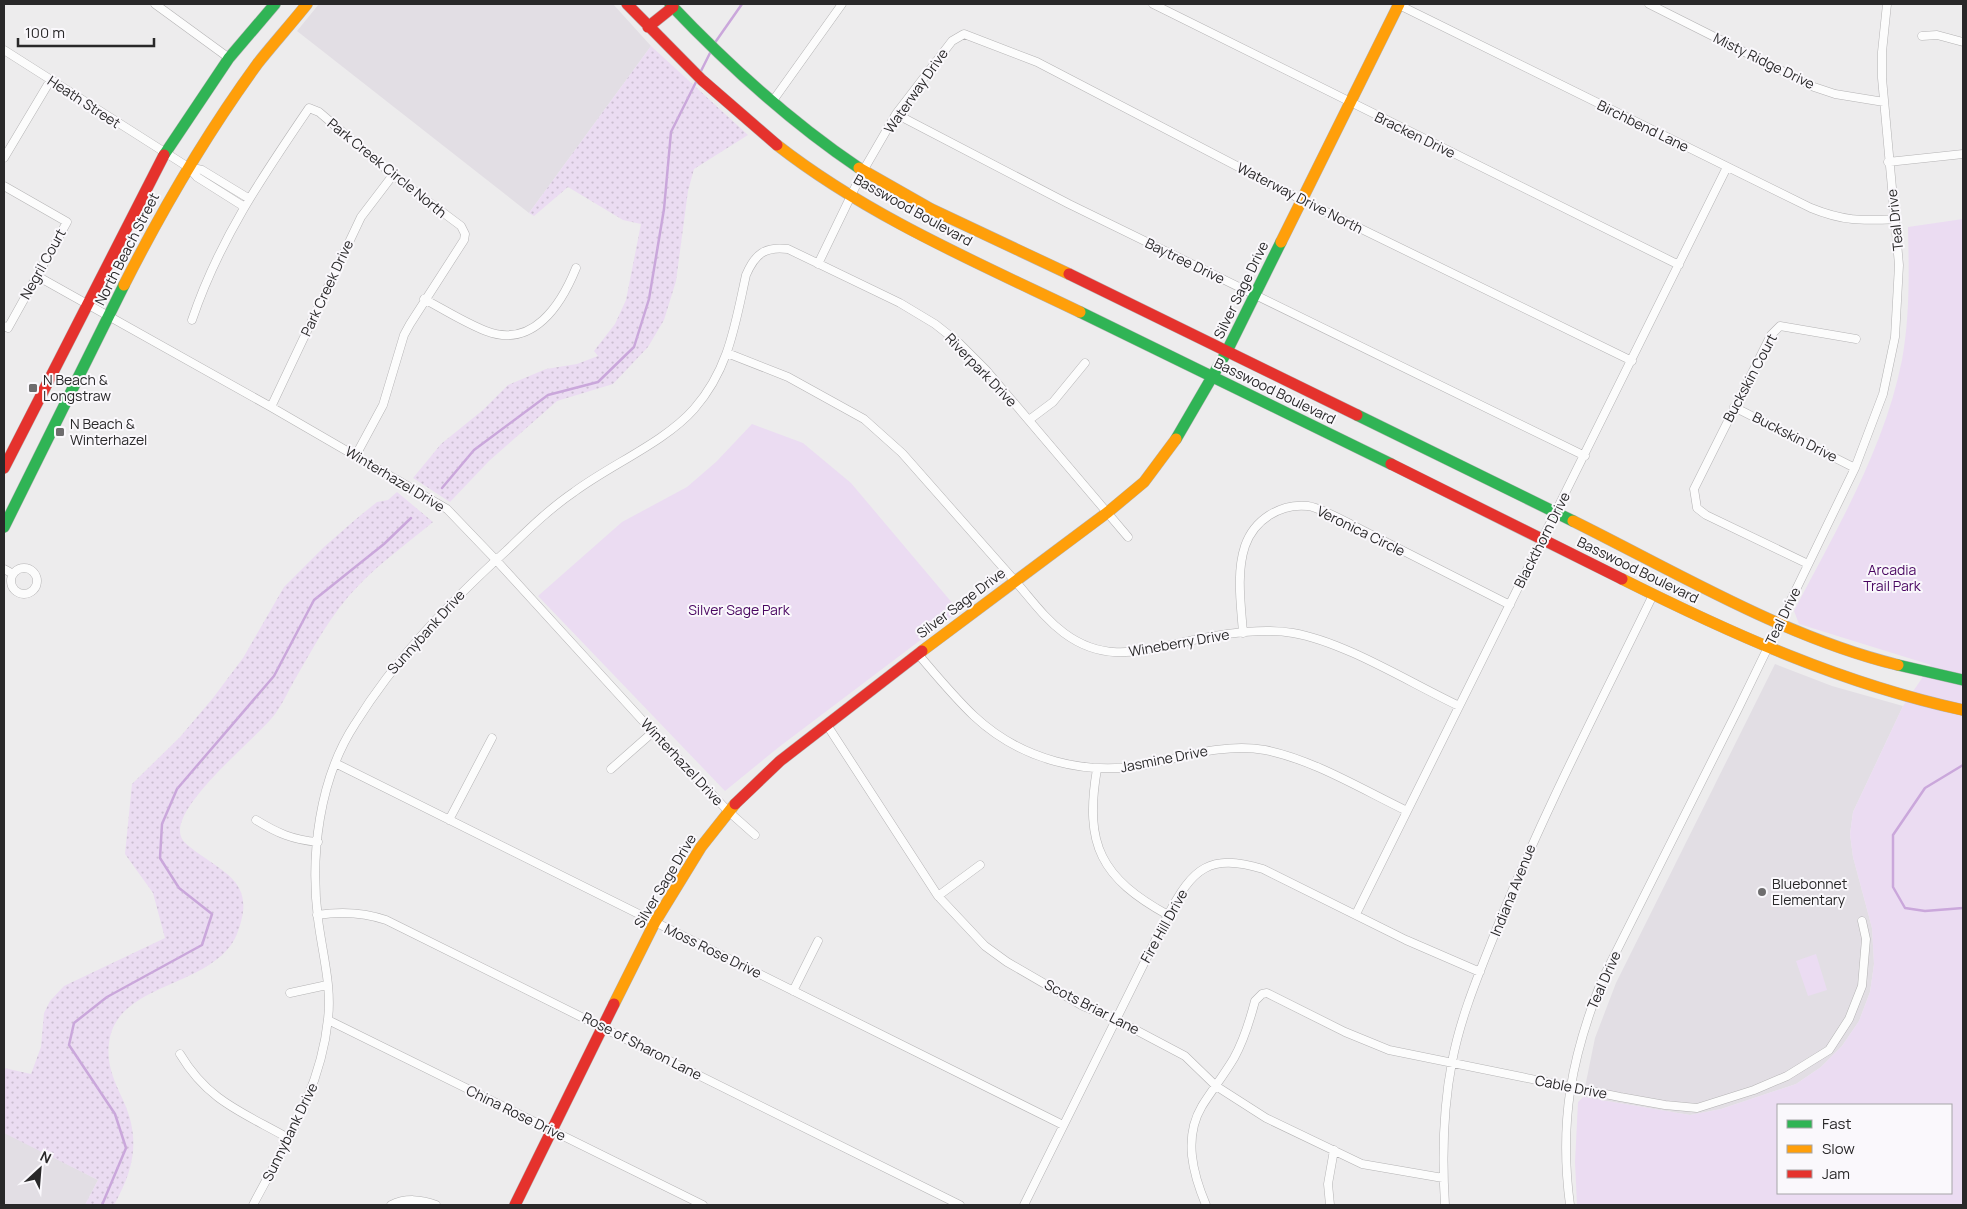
<svg xmlns="http://www.w3.org/2000/svg" width="1967" height="1209" font-family="Manrope,sans-serif">
<defs>
<pattern id="grass-dots" width="8" height="8" patternUnits="userSpaceOnUse" patternTransform="scale(1.25)"><rect width="8" height="8" fill="#ebdcf2"/><path d="M2 2h.1M6 6h.1" fill="none" stroke="#cabdd0" stroke-width="1.8" stroke-linecap="round"/></pattern>
</defs>
<rect width="100%" height="100%" fill="#edeced"/>
<path fill="#e2dee4" d="M319 4H613L651 46 529 213 297 31Z
M1775 664 1832 686 1903 706 1853 812 1850 834 1853 857 1872 928 1874 964 1870 992 1859 1021 1842 1046 1821 1067 1796 1084 1721 1109 1690 1115 1583 1097 1595 1038 1616 983Z
M4 1132 98 1180 85 1205H4Z"/>
<path fill="url(#grass-dots)" d="M651 46 748 135 694 169 688 191 676 281 664 320 648 347 613 384 557 401 489 461 450 502 413 478 441 444 483 410 508 385 546 369 577 364 598 356 594 351 615 324 626 300 641 224 623 220 568 187 534 216 529 213Z
M397 492 433 522C409 542 381 562 359 585 332 612 313 648 294 681 287 693 281 708 271 719 251 742 179 801 180 831 180 841 188 845 195 851 230 876 256 885 237 934 216 986 122 982 110 1037 105 1062 113 1078 123 1100 141 1139 134 1169 114 1205H85L98 1180 4 1133V1068L31 1074 41 1047 44 1013 50 1001 64 986 165 938 153 893 125 854 132 784 180 737 213 698 243 658 284 587 324 547 356 519 377 502 388 500Z"/>
<path fill="#ebdcf2" fill-rule="evenodd" d="M1963 219V1205H1577L1575 1162 1578 1102 1583 1097 1690 1115 1721 1109 1796 1084 1821 1067 1842 1046 1859 1021 1870 992 1874 964 1872 928 1853 857 1850 834 1853 812 1903 706 1931 665 1799 624 1794 611C1836 530 1884 450 1902 360 1910 316 1909 272 1908 227ZM1778 1105H1951V1193H1778Z
M752 424 803 443 851 483 959 611 779 747 725 791 538 596 622 522 687 487 716 462Z
M1816 954 1827 990 1808 996 1796 961Z"/>
<g fill="none" stroke-linecap="round" stroke-linejoin="round">
<path stroke="#caa7db" stroke-width="2.5" d="M714 44 742 4
M700 73 711 51
M442 488 474 450 548 395 598 382 634 347 649 299 664 209 671 132 697 80
M1963 765 1925 788 1893 835V887L1905 908 1925 911 1963 908
M102 1205 126 1148 115 1114 69 1045 74 1023 107 997 202 945 212 914 179 888 160 858 162 824 177 789 274 676 314 600 384 544 411 518"/>
<defs>
<path id="street" d="M155 4 229 58
M1153 4 1679 265
M1397 4 1811 208C1843 221 1861 221 1896 219
M1649 4 1814 87 1835 94 1884 102
M1922 36 1937 35 1963 42
M4 50 188 167 197 177 243 206
M772 102 842 4
M896 114 1069 204 1585 456
M4 158 50 81
M1888 162 1963 154
M188 167 202 170 248 198
M4 186 67 222 8 328 4 326
M818 264 863 171 896 114 952 41 964 34 1037 62 1302 200 1632 361
M37 276 271 407 447 509 496 560 653 732 728 811 755 835
M424 299C445 310 465 323 486 331 533 349 561 305 576 268
M192 320C219 240 262 177 309 108L319 112 393 175 461 226 465 234 464 240 410 324 404 335 383 405 356 455
M727 353 788 377 864 419 902 453 1015 581C1031 599 1044 618 1064 633 1103 662 1137 652 1180 643 1214 635 1258 627 1293 633 1345 642 1410 683 1459 706
M271 407 361 217 393 175
M1734 407 1855 468
M1029 420 1053 402 1085 363
M1808 564 1706 515 1697 508 1694 489 1771 335 1780 326 1856 339
M11 581a13 13 0 1 1 26 0a13 13 0 1 1-26 0Z
M4 569 13 574
M1243 633C1241 605 1236 573 1245 546 1254 520 1280 503 1308 506 1323 508 1355 527 1370 534 1417 558 1463 581 1510 605
M918 654C936 675 954 697 974 716 1021 760 1087 777 1149 764 1187 756 1226 743 1265 750 1312 759 1363 790 1407 811
M827 725 938 896 985 946 1007 962 1083 1006 1115 1019 1185 1056 1216 1086 1266 1118 1362 1164 1443 1178
M335 763 1063 1125
M611 769 653 732
M1097 769C1084 845 1101 878 1168 915
M256 820C277 833 293 840 318 842
M449 820 492 738
M938 896 980 865
M1356 914 1727 167
M317 915C342 911 363 912 386 920L960 1205
M793 991 818 941
M290 993 327 985
M328 1020 703 1205
M180 1054C208 1101 242 1112 288 1138
M253 1205C285 1144 321 1089 328 1019 332 986 322 952 318 919 310 855 319 779 355 724 396 658 449 603 506 551 528 530 549 509 574 492 610 465 665 442 694 409 729 369 735 325 746 275 755 254 765 246 788 249L900 303 935 324 959 343 986 370 1128 537
M391 1205C405 1198 422 1199 436 1205
M1024 1205 1168 915C1193 868 1209 853 1263 869L1406 940 1480 972
M1206 1205C1193 1174 1183 1138 1202 1106 1212 1090 1224 1075 1234 1058 1244 1040 1250 1020 1255 1001L1262 994 1267 993 1345 1032 1389 1050 1620 1097 1665 1105 1697 1108 1754 1090 1787 1076 1829 1050 1849 1019 1862 986 1866 939 1862 921
M1330 1205 1328 1184 1334 1150
M1445 1205C1442 1158 1443 1109 1452 1062 1461 1014 1481 969 1499 923 1544 811 1600 704 1653 595
M1570 1205C1559 1122 1571 1058 1602 980L1738 709 1855 468 1883 394 1895 337 1899 265 1882 78V52L1887 4"/>
<path id="fast" d="M670 4C728 65 789 121 859 168
M164 155 229 58 275 4
M1080 312 1391 464
M1357 415 1573 521
M1176 439 1226 353 1281 242
M4 527 124 285
M1898 665 1963 680"/>
<path id="slow" d="M777 145C868 216 976 262 1080 312
M859 168 931 209 1069 274
M1281 242 1399 4
M124 285C163 208 207 133 258 63 274 43 291 24 307 4
M1573 521C1678 573 1784 637 1898 665
M1622 579C1732 634 1843 684 1963 710
M922 651 1108 512 1144 482 1176 439
M614 1004 655 922 701 847 735 804"/>
<path id="jam" d="M627 4 702 80 777 145
M648 27 673 7
M1069 274 1357 415
M1391 464 1622 579
M4 468 164 155
M735 804 780 761 922 651
M515 1205 614 1004"/>
</defs>
<use href="#street" stroke="#b4b3b4" stroke-width="9"/>
<use href="#fast" stroke="#b4b3b4" stroke-width="12"/>
<use href="#slow" stroke="#b4b3b4" stroke-width="12"/>
<use href="#jam" stroke="#b4b3b4" stroke-width="12"/>
<use href="#street" stroke="#fcfcfc" stroke-width="8"/>
<use href="#fast" stroke="#30b455" stroke-width="11"/>
<use href="#slow" stroke="#ff9f0a" stroke-width="11"/>
<use href="#jam" stroke="#e5322d" stroke-width="11"/>
</g>
<g fill="#6e6d6e" stroke="#faf8fc" stroke-width="2">
<rect x="28" y="383" width="10" height="10" rx="2.5"/>
<rect x="55" y="427" width="10" height="10" rx="2.5"/>
<circle cx="1762" cy="892" r="5"/>
</g>
<g text-anchor="middle" stroke-width="4" stroke-linejoin="round" paint-order="stroke">
<g font-size="14" fill="#292829" stroke="#faf8fc">
<text transform="translate(1764 61) rotate(26)" y="5">Misty Ridge Drive</text>
<text transform="translate(916 91) rotate(-55)" y="5">Waterway Drive</text>
<text transform="translate(84 102) rotate(33)" y="5">Heath Street</text>
<text transform="translate(1643 126) rotate(26)" y="5">Birchbend Lane</text>
<text transform="translate(1415 135) rotate(26)" y="5">Bracken Drive</text>
<text transform="translate(387 168) rotate(39)" y="5">Park Creek Circle North</text>
<text transform="translate(1300 198) rotate(27)" y="5">Waterway Drive North</text>
<text transform="translate(913 210) rotate(29)" y="5">Basswood Boulevard</text>
<text transform="translate(1895 220) rotate(-96)" y="5">Teal Drive</text>
<text transform="translate(127 249) rotate(-63)" y="5">North Beach Street</text>
<text transform="translate(1185 261) rotate(26)" y="5">Baytree Drive</text>
<text transform="translate(43 264) rotate(-61)" y="5">Negril Court</text>
<text transform="translate(327 288) rotate(-65)" y="5">Park Creek Drive</text>
<text transform="translate(1241 290) rotate(-64)" y="5">Silver Sage Drive</text>
<text transform="translate(981 370) rotate(46)" y="5">Riverpark Drive</text>
<text transform="translate(1750 378) rotate(-62)" y="5">Buckskin Court</text>
<text transform="translate(1275 391) rotate(26)" y="5">Basswood Boulevard</text>
<text transform="translate(1795 437) rotate(27)" y="5">Buckskin Drive</text>
<text transform="translate(395 479) rotate(31)" y="5">Winterhazel Drive</text>
<text transform="translate(1361 531) rotate(26)" y="5">Veronica Circle</text>
<text transform="translate(1542 540) rotate(-63)" y="5">Blackthorn Drive</text>
<text transform="translate(1638 570) rotate(26)" y="5">Basswood Boulevard</text>
<text transform="translate(961 603) rotate(-37)" y="5">Silver Sage Drive</text>
<text transform="translate(1783 616) rotate(-64)" y="5">Teal Drive</text>
<text transform="translate(426 632) rotate(-48)" y="5">Sunnybank Drive</text>
<text transform="translate(1179 643) rotate(-10)" y="5">Wineberry Drive</text>
<text transform="translate(1164 759) rotate(-11)" y="5">Jasmine Drive</text>
<text transform="translate(682 762) rotate(47)" y="5">Winterhazel Drive</text>
<text transform="translate(665 881) rotate(-59)" y="5">Silver Sage Drive</text>
<text transform="translate(1513 890) rotate(-68)" y="5">Indiana Avenue</text>
<text transform="translate(1164 926) rotate(-61)" y="5">Fire Hill Drive</text>
<text transform="translate(713 951) rotate(26)" y="5">Moss Rose Drive</text>
<text transform="translate(1604 980) rotate(-66)" y="5">Teal Drive</text>
<text transform="translate(1092 1007) rotate(27)" y="5">Scots Briar Lane</text>
<text transform="translate(642 1046) rotate(27)" y="5">Rose of Sharon Lane</text>
<text transform="translate(1571 1087) rotate(11)" y="5">Cable Drive</text>
<text transform="translate(516 1113) rotate(26)" y="5">China Rose Drive</text>
<text transform="translate(290 1132) rotate(-64)" y="5">Sunnybank Drive</text>
</g>
<g font-size="14" fill="#292829" stroke="#faf8fc" text-anchor="start">
<text x="43" y="385">N Beach &amp;<tspan x="43" dy="16">Longstraw</tspan></text>
<text x="70" y="429">N Beach &amp;<tspan x="70" dy="16">Winterhazel</tspan></text>
<text x="1772" y="889">Bluebonnet<tspan x="1772" dy="16">Elementary</tspan></text>
</g>
<g font-size="14" fill="#490661" stroke="#faf8fc">
<text x="1892" y="575">Arcadia<tspan x="1892" dy="16">Trail Park</tspan></text>
<text x="739" y="615">Silver Sage Park</text>
</g>
</g>
<rect width="1967" height="1209" fill="none" stroke="#292829" stroke-width="10"/>
<rect x="1777" y="1104" width="175" height="90" fill="#faf8fc" stroke="#a6a5a8"/>
<rect x="1787" y="1120" width="25" height="8" fill="#30b455" stroke="#a6a5a8"/>
<text x="1822" y="1129" font-size="15" fill="#292829">Fast</text>
<rect x="1787" y="1145" width="25" height="8" fill="#ff9f0a" stroke="#a6a5a8"/>
<text x="1822" y="1154" font-size="15" fill="#292829">Slow</text>
<rect x="1787" y="1170" width="25" height="8" fill="#e5322d" stroke="#a6a5a8"/>
<text x="1822" y="1179" font-size="15" fill="#292829">Jam</text>
<g transform="translate(40 1169) rotate(26)" stroke="#faf8fc" stroke-width="4" paint-order="stroke">
<path d="M0-4L9 19L0 12L-9 19Z" fill="#292829"/>
<text y="-8" font-size="14" font-weight="bold" text-anchor="middle" fill="#292829">N</text>
</g>
<path d="M18 38v8h136v-8" fill="none" stroke="#292829" stroke-width="2.5"/>
<text x="25" y="38" font-size="15" fill="#292829" stroke="#faf8fc" stroke-width="4" paint-order="stroke">100 m</text>
</svg>
